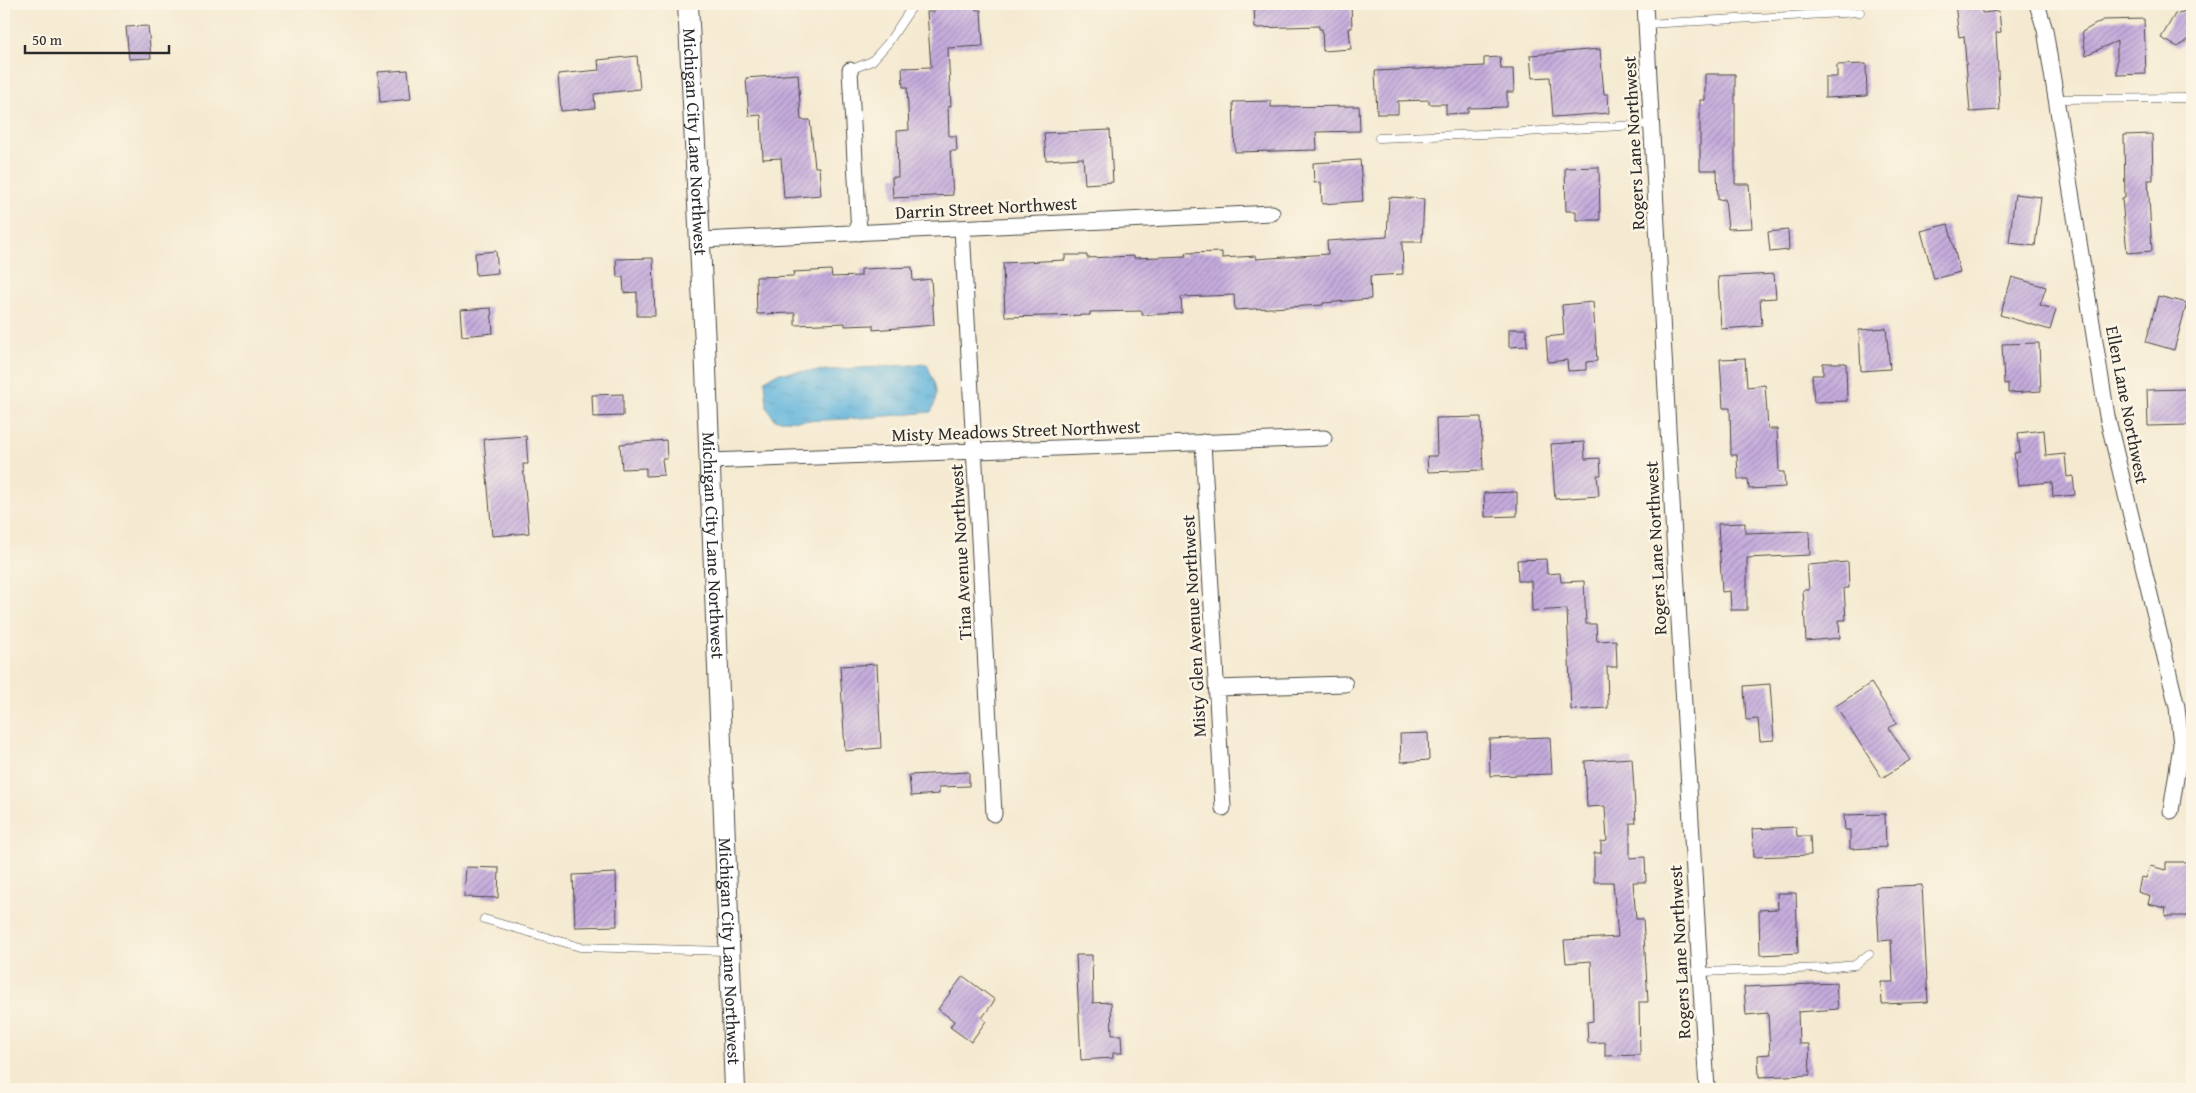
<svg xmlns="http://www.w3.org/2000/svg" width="2196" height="1093" font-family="'Gentium Book Plus',serif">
<defs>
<pattern id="water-ripples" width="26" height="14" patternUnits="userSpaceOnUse" patternTransform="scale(1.25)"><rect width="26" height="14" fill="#5fb3db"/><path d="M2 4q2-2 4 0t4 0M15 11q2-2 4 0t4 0" fill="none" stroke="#4f92b2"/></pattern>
<pattern id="building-hatch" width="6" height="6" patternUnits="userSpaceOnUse" patternTransform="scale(1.25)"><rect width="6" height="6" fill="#c5acdd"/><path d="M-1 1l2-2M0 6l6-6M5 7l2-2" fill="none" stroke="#a08cb3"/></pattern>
</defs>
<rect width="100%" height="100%" fill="#fcf5e5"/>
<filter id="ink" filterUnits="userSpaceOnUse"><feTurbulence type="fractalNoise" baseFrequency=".02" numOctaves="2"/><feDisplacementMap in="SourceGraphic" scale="10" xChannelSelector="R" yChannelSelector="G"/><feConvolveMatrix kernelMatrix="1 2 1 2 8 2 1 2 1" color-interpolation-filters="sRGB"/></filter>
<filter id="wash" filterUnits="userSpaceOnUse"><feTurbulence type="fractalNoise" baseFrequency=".0096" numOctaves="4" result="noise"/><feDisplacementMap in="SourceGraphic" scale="20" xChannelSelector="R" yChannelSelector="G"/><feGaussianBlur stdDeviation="1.12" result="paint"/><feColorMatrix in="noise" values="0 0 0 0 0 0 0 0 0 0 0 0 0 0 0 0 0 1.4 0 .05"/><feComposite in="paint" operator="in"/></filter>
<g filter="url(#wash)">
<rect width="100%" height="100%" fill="#f5ead1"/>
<path fill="url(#water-ripples)" stroke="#456f83" d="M927 364C934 383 941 392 931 412 879 417 827 422 775 420L767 408 765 380 778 373Z"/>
<g id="blocks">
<path fill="url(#building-hatch)" d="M1254 4H1351L1352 28H1349L1351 49 1323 51 1322 29H1319V26L1255 28Z
M1955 4H1981L1982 13 1999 11 2001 32 1996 33 2000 110 1970 112 1964 36 1959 37Z
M976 6V10H981L983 46 948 48 951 106 948 107 949 136H956L957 151H950L953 195 893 198 892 177H898L897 131 909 130 907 87H903L902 68 931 67 927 12H934V8Z
M2192 9V36L2178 47 2161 38 2175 14Z
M2144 19 2146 74 2117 75V41L2086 55 2082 32 2103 20Z
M148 26 151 58 129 59 126 27Z
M1600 49 1604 94H1608L1609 113 1553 117 1550 77 1532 78 1530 55Z
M637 56 640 89 594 94 595 108 561 111 558 74 599 70 598 60Z
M1500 57 1501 69H1513L1514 92H1507V107L1468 108V113L1446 114V104H1429V100L1398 101V114H1377L1375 71 1484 66V58Z
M1866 64 1867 96 1825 98V77H1837V65Z
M408 70 411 99 380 102 378 72Z
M798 74 801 120H810L815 167H819L821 195 784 198 781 158 763 159 761 115 749 116 746 78Z
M1705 74H1735V184H1749L1752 228 1728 229 1725 199 1718 200 1717 170H1700V100H1705Z
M1271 101V107L1359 106 1360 131 1316 132 1317 150 1235 152 1233 102Z
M1110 130 1113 182 1085 184 1083 158 1046 160 1044 133Z
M2152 134 2153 180H2148L2152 251 2127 253 2122 199 2125 198 2124 135Z
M1360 160 1363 201 1322 204 1321 182 1314 183 1313 163Z
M1599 167 1600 220H1576V211H1566L1565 168Z
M2015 194 2041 197 2035 246 2009 243Z
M1389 197 1424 199 1422 242H1402L1403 274 1370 276 1371 299 1323 303V305L1235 310 1234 295 1181 297 1182 313 1142 315V311L1090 312V315L1005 317 1003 263 1065 260V255H1087V258L1134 256V258L1186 256 1185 253 1222 252V258L1256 256V259L1328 254 1327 241 1387 237Z
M1948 224 1960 272 1934 279 1921 231Z
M1788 230 1789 250 1770 252 1768 232Z
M496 251 498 273 476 275 475 253Z
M653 258 655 316H637V292L624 293 623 277H617L616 259Z
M912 267 913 281 931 279 934 325 873 330V325L845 326V323L795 325V313L757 314 756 277 794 276 793 272 831 270 832 277 861 276V269Z
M1774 274 1776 298 1760 299 1762 326 1721 329 1718 277Z
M2012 277 2046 287 2040 305 2056 310 2050 330 2000 315Z
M2158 296 2187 303 2174 350 2146 342Z
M1593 302 1597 361 1586 362V370L1568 371 1567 360 1548 362 1546 337 1564 335 1562 305Z
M491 308 493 333 462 336 460 310Z
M1886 328 1890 369 1861 371 1859 330Z
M1509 329H1526L1527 346 1509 347Z
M2039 343 2041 391 2008 393V383L2004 384 2002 344Z
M1745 358 1747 387 1765 385 1768 429H1777L1779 472H1784L1785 487 1749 489 1748 479H1738L1737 455H1731L1730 408H1723L1720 359Z
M1823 363H1846L1847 401 1814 402 1812 375H1823Z
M2189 389V425L2148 426 2147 390Z
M623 394V416L593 417 592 395Z
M1481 417 1483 470 1428 472 1427 456H1437L1436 418Z
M2044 430 2046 456 2065 454 2067 477 2073 476 2075 495 2053 497 2052 482 2018 485 2014 453 2020 452 2018 433Z
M526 436 528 464H523L529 533 492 536 484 439Z
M666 440 667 459H662L664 475 646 476V468L622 469 620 444Z
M1584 442 1585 459 1600 458 1601 475H1597L1599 496 1555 499 1551 444Z
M1517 492V516L1485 517 1484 493Z
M1745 523V533L1809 531 1810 555 1747 558V610H1731L1730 591 1722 592 1718 524Z
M1546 559 1547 574 1560 573 1561 582 1584 581 1586 624H1596L1597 641 1616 640 1617 667H1607L1608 708 1571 710 1567 609 1532 611 1531 581H1518L1517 560Z
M1848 562 1849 588H1844L1846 620H1839L1840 638 1806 641 1803 590H1809L1807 565Z
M877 664 881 748 845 751 840 666Z
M1871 683 1897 723 1889 728 1910 760 1882 778 1836 706Z
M1770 684 1774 740 1760 741 1758 719 1746 720 1744 686Z
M1428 733 1429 760 1401 762 1400 734Z
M1550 737 1552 774 1490 776 1489 739Z
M1632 758 1636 823H1630V858L1645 857 1646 882H1633L1636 919H1643L1648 1002H1639L1640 1055 1605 1056V1042L1588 1043 1587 1022 1593 1021 1591 961 1566 963 1564 940 1618 937 1613 882H1594V853H1601V842L1607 841 1605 806 1587 807 1585 761Z
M969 772V786L939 787V794L911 796 909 775Z
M1885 814 1886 847 1850 849V830H1845L1844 815Z
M1796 827 1797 836H1810L1811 855 1754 857 1752 829Z
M2166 862H2192V916H2165L2166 908 2148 904 2150 896 2138 892 2141 877 2146 878 2150 866 2166 870Z
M466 867 499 868 498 898 464 897Z
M616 873 617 926 575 927 573 875Z
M1922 885 1928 1002 1882 1004 1881 982H1893L1891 940 1879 941 1876 887Z
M1777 893H1796L1798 953 1760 955 1759 910 1778 909Z
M1076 955H1092L1093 1003 1111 1002 1112 1035H1121L1122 1053H1113V1058L1081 1060Z
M963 976 995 1000 982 1018 986 1021 971 1042 950 1027 954 1021 938 1009Z
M1836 983 1838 1009 1798 1012 1799 1044H1809L1810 1075 1759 1077 1758 1055 1770 1054 1768 1013 1746 1015 1744 987Z"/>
</g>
</g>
<g filter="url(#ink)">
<use href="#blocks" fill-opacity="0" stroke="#494844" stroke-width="1"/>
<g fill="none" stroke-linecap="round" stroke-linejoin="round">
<defs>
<path id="service" d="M1646 24 1860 12
M850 70 872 61 888 43 914 4
M2056 99 2192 98
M1379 138 1509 133 1652 124
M484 919 580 947 727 951
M1700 972 1825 968 1855 965 1869 954"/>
<path id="minor" d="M1645 4 1673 520 1707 1089
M2037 4 2045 30 2107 416 2177 707 2181 745 2171 811
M850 70 859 233
M962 228 994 814
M701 240 1272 213
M1203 442 1223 808
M710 461 1324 438
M1217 688 1345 684"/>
<g id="tertiary">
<path id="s1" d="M688 4 705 345 735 1089"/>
</g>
</defs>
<use href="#service" stroke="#494844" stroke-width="9"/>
<use href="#minor" stroke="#494844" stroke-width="17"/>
<use href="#tertiary" stroke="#494844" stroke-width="22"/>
<use href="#service" stroke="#fff" stroke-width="8"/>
<use href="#minor" stroke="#fff" stroke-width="15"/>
<use href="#tertiary" stroke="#fff" stroke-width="20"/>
</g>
</g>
<g text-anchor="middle" stroke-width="5" stroke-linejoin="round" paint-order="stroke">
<g font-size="18" fill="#2b2b2b" stroke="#fcf5e5">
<text dy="6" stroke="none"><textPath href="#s1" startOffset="138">Michigan City Lane Northwest</textPath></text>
<text transform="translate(1634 143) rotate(-93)" y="6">Rogers Lane Northwest</text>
<text transform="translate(986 208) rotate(-3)" y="6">Darrin Street Northwest</text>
<text transform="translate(2127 405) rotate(79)" y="6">Ellen Lane Northwest</text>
<text transform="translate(1016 431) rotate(-2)" y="6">Misty Meadows Street Northwest</text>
<text dy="6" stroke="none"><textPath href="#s1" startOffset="542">Michigan City Lane Northwest</textPath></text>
<text transform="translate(1656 548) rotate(-93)" y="6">Rogers Lane Northwest</text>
<text transform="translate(961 552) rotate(-93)" y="6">Tina Avenue Northwest</text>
<text transform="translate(1194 626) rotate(-93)" y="6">Misty Glen Avenue Northwest</text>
<text dy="6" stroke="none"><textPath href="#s1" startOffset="948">Michigan City Lane Northwest</textPath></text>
<text transform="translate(1680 952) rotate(-93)" y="6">Rogers Lane Northwest</text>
</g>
</g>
<rect width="2196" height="1093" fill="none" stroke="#fcf5e5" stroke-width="20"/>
<path d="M25 45v8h144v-8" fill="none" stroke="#2b2b2b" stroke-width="2.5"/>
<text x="32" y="45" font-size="15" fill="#2b2b2b" stroke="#fcf5e5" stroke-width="4" paint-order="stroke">50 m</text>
</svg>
